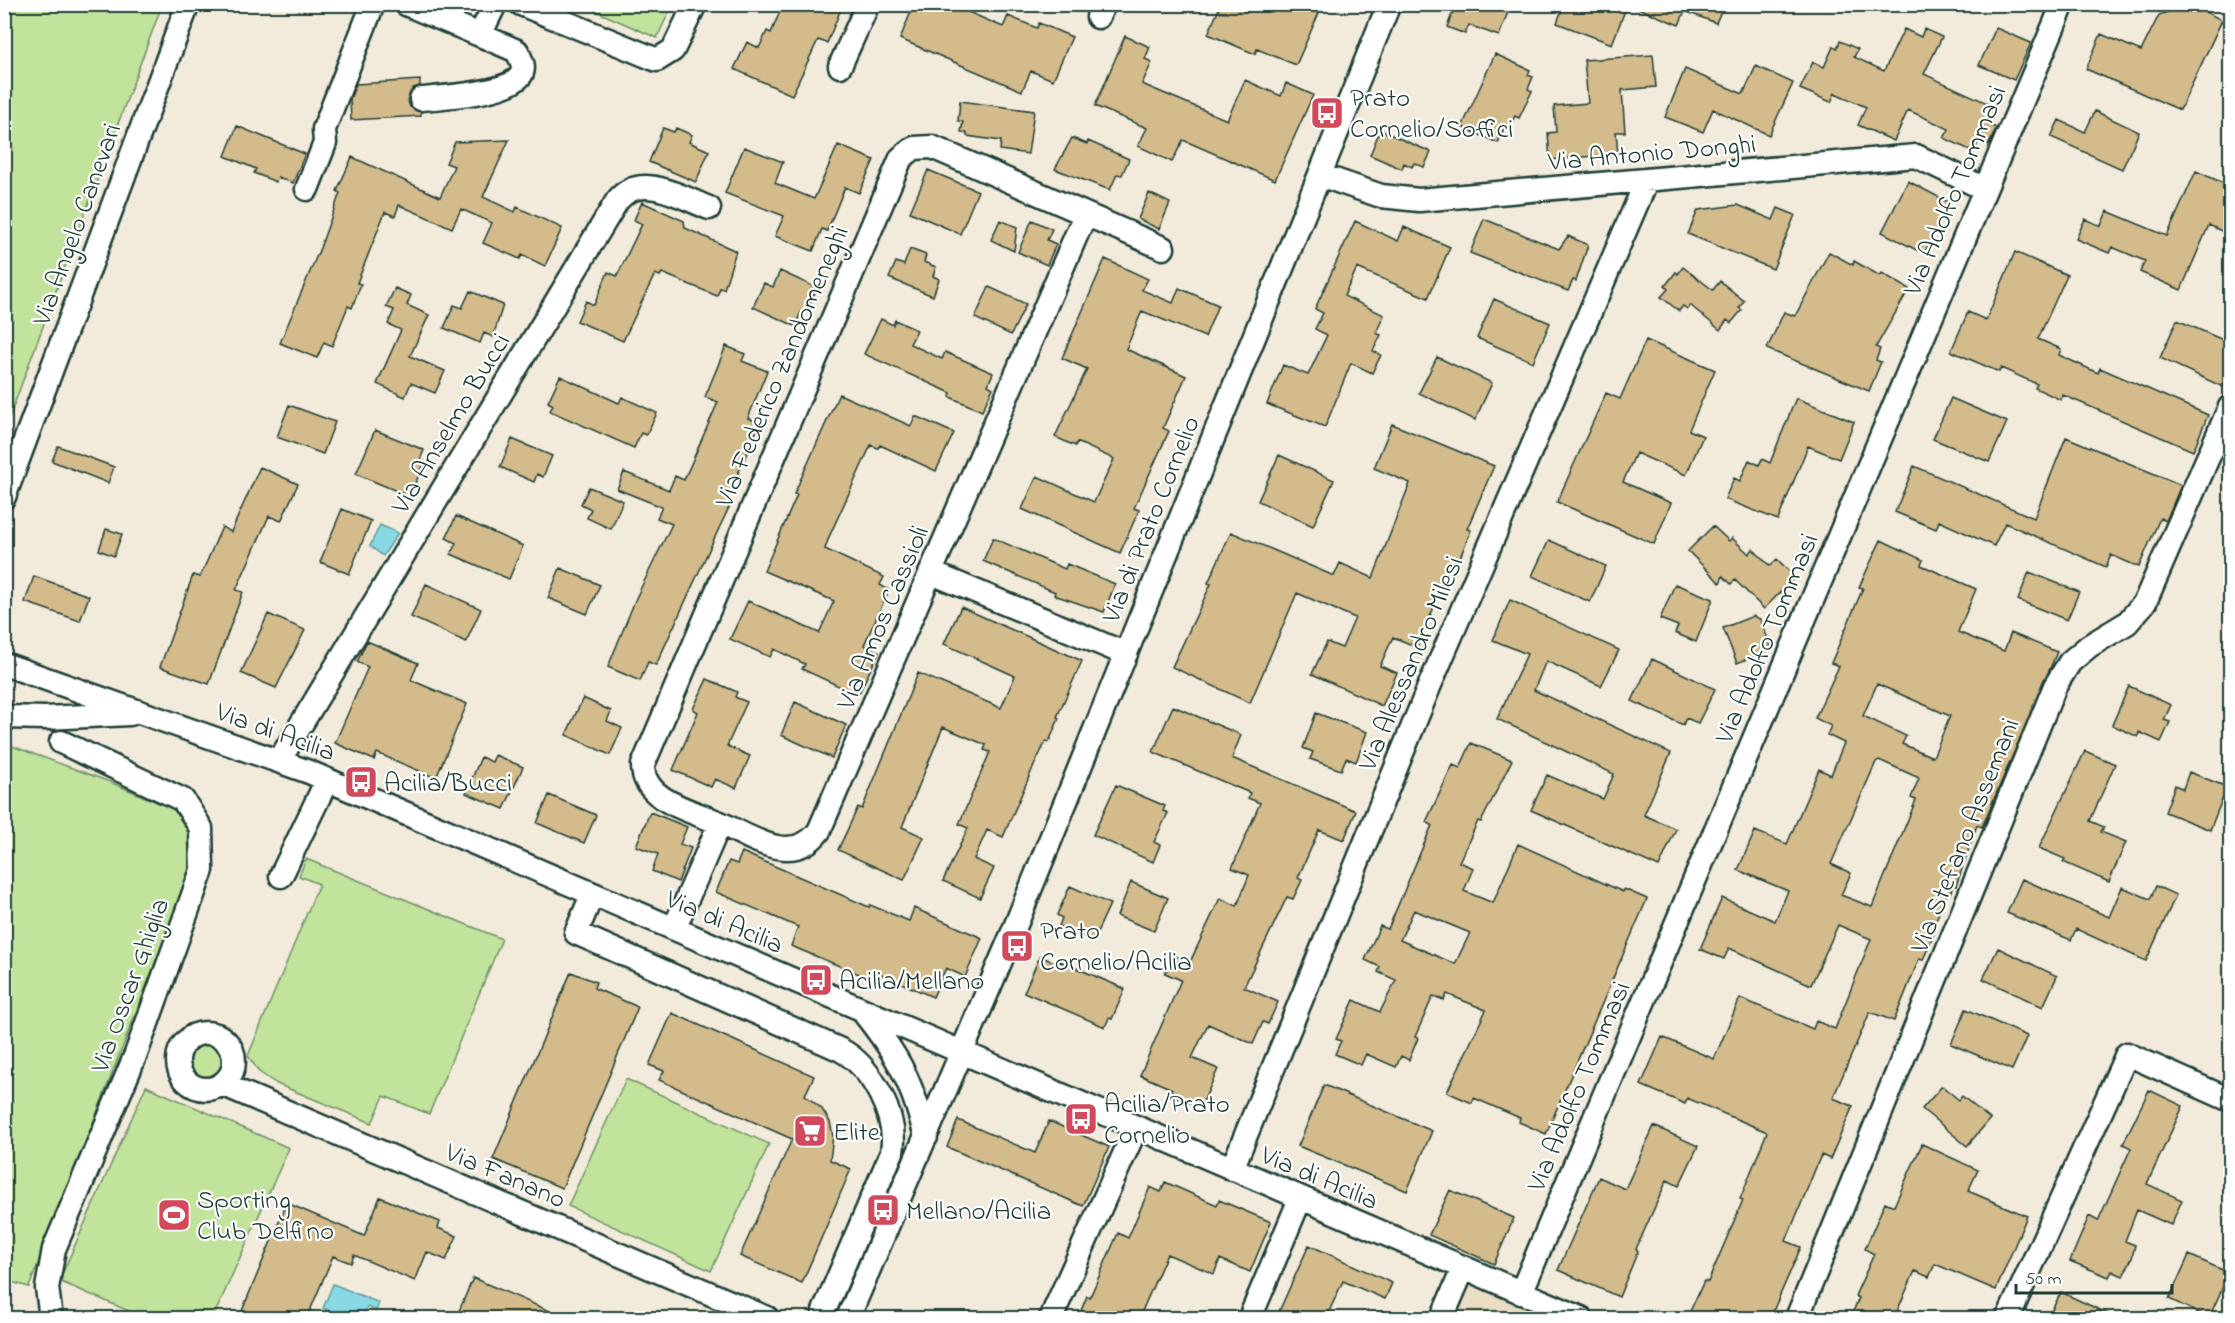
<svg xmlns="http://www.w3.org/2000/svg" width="2235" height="1323" font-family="'Indie Flower',sans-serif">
<rect width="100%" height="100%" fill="#f2ebdc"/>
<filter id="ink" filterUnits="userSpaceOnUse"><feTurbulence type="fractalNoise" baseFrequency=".0167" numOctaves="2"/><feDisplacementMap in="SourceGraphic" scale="12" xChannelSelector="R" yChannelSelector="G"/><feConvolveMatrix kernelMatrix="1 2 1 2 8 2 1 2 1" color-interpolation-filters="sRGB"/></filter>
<g filter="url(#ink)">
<path fill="#e9ddc4" d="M1463 1269 1576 1318H1442Z"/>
<path fill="#c1e39c" stroke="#709068" stroke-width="1.5" d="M5 4 162 5 5 429 4 5Z
M582 5 672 4V5L657 38Z
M4 743 110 782 173 809 183 821 189 836 193 866 29 1287 4 1280Z
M306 859 502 939 429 1114 384 1096 372 1123 277 1084 259 1072 248 1056 319 884 299 876Z
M184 1061a21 21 0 1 1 42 0a21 21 0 1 1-42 0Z
M626 1079 769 1144 711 1271 568 1206Z
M146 1086 289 1148 213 1318H145L59 1281Z"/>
<path fill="#89d9e4" stroke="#5f9b9e" stroke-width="1.5" d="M380 525 398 533 383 556 370 546Z
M333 1284 379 1303 376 1311 367 1307 362 1318H347L323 1308Z"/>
<path fill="#d4bb8b" stroke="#1f3d34" stroke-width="1.5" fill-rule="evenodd" d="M783 4H843L827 43 818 40 792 95 734 69 747 42 759 48 767 31 771 33Z
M914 4H950L1003 27 1008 16 1037 28 1039 23 1072 37 1053 80 1031 71 1022 91 900 39Z
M1221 4H1299L1319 13 1296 65 1257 49 1255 54 1208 34Z
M1456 4H1511L1499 36 1469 25 1465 34 1447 27Z
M1564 4H1616L1626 8 1612 44 1557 23Z
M1672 4H1724L1716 23 1685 11 1679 25 1630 5Z
M2189 4 2222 20 2180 110 2086 69 2101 34 2141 51 2159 15Z
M1996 28 2031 43 2014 80 1979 65Z
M1904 29 1921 37 1924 29 1942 37 1924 74 1996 107 1988 124 1996 128 1989 145 1979 140 1974 152 1944 138 1949 129 1908 110 1894 141 1858 125 1866 107 1835 93 1831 102 1800 89 1813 62 1824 67 1833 47 1837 48 1840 41 1858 49 1854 57 1884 71Z
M1125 36 1150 47 1145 59 1152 62 1142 84 1227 120 1245 80 1281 96 1286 83 1313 95 1275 180 1183 140 1172 162 1138 146 1147 128 1095 106Z
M1495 54 1530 70 1528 75 1533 77 1528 89 1532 91 1519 118 1515 116 1509 128 1505 126 1498 143 1462 127Z
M1653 55 1656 87 1622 90 1625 132H1616L1618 154 1550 160 1548 133 1556 132 1554 106 1588 103 1584 60Z
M1756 66 1793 83 1769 135 1713 109 1703 132 1665 117 1685 69 1743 94Z
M420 80V86L413 88 408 100 410 107 421 112V116L351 120 350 99 356 84Z
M960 101 1034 111 1028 154 1000 150 1001 141 967 136V133L961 132 963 122 958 121Z
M2095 111 2139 132 2122 169 2051 137 2059 120 2085 132Z
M237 126 305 154 293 183 278 177 276 182 254 173 256 169 225 156Z
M663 128 674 132 676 128 692 135 689 142 709 151 696 182 649 162Z
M1380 130 1431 152 1424 167 1414 163 1412 167 1404 163 1402 169 1370 155Z
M1072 138 1087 144 1088 141 1129 159 1122 175 1117 174 1110 190 1055 169Z
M509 140 483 197 515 212 517 207 562 228 545 266 522 255 520 259 483 243 492 223 461 209 452 228 399 205 395 216 385 212 357 283 361 284 352 308 348 306 332 346 324 342 317 358 280 343 320 248 340 193 337 191 352 157 440 197 454 166 446 163 455 142Z
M838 145 874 160 859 193 845 187 827 231 822 229 813 251 775 236 784 216 725 193 744 147 783 162 775 183 814 199Z
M928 170 978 191 960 234 910 212Z
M2196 171 2230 186V235L2209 225 2181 290 2140 272 2145 261 2112 247 2109 253 2076 239 2085 219 2101 226 2107 211 2167 236Z
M1908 181 1950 203 1924 254 1882 232Z
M1149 193 1170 203 1159 229 1138 219Z
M642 202 684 221 685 228 736 251 724 289 720 288 717 296 662 273 660 276 655 274 623 341 577 321 586 301 594 305 608 272 617 276 642 224 634 220Z
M1738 205 1773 220 1778 208 1795 215 1773 269 1688 234 1698 210Z
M1484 219 1559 249 1568 236 1588 245 1576 281 1573 280 1568 291 1470 253Z
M1000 220 1017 227 1014 251 991 240Z
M1032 220 1052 229 1047 240 1056 244 1047 265 1018 252Z
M1355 221 1398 241 1404 227 1450 247 1428 298 1357 268 1344 296 1384 315 1376 333 1381 335 1373 351 1381 355 1372 373 1351 363 1325 427 1267 404 1283 365 1308 375 1327 335 1315 329 1323 313 1315 309Z
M910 249 926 255 924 262 936 267 933 276 939 279 933 296 889 278 896 262 904 265Z
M1829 252 1853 265 1854 261 1880 276 1882 273 1909 289 1876 347 1880 349 1876 360 1881 362 1869 391 1767 349 1784 312 1795 316Z
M2015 252 2067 275 2038 339 2061 349 2059 355 2098 373 2100 368 2208 415 2193 451 2063 395 2061 400 2035 388 2037 384 2001 368 1999 372 1951 351 1968 312 1986 320Z
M1105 259 1148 279 1142 290 1173 303 1179 288 1218 305 1205 337 1142 311 1126 349 1186 376 1163 428 1169 431 1134 508 1139 510 1120 553 1022 509 1037 476 1094 502 1114 459 1077 442 1075 446 1055 437 1087 369 1062 358Z
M1683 267 1713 290 1720 281 1744 301 1739 308 1742 310 1731 323 1727 320 1720 330 1690 305 1687 309 1683 306 1679 311 1661 297 1668 289 1665 286 1676 272 1678 274Z
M780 271 817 288 806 312 802 310 795 326 753 307 764 283 773 287Z
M989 287 1026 304 1011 335 975 318Z
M395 288 411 295 407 305 429 315 410 356 445 371 435 393 411 383 405 397 377 384 401 330 388 324 394 310 386 307Z
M470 291 503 305 493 337 484 333 480 343 444 328 454 305 462 308Z
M1494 299 1550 323 1533 362 1477 338Z
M881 319 893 325 895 320 917 330 910 344 942 359 945 352 993 373 988 385 993 388 982 411 950 397 951 393 864 354Z
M2177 320 2230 343V371L2223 387 2160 358Z
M1646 340 1715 370 1689 430 1703 436 1686 475 1636 453 1623 482 1671 503 1654 544 1557 502 1606 393 1620 399Z
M726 346 745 354 742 361 767 371 748 418 760 423 727 499 732 501 715 537 656 665 648 662 640 681 608 667 636 598 672 524 657 518 662 507 617 489 624 472 669 490 675 476 684 480 718 402 705 397Z
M1437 357 1492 383 1475 420 1419 393Z
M560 376 619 403 622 397 657 413 646 435 641 433 634 448 550 411 553 405 548 402Z
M839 394 911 426 915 416 954 433 936 471 880 445 878 448 871 445 829 537 825 549 884 577 880 585 889 590 864 645 879 652 858 695 802 669 805 664 774 649 770 657 730 639 748 601 819 633 834 601 764 571 797 495 794 494Z
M1796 398 1854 422 1839 459 1808 446 1778 520 1725 499 1734 478 1740 481 1749 460 1759 465 1762 459 1770 463Z
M1951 398 2007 422 1989 462 1933 439Z
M289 405 335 422 323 454 277 437Z
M1392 424 1494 466 1467 529 1471 530 1450 583 1445 581 1417 647 1393 637 1380 666 1397 673 1382 706 1312 674 1327 642 1342 648 1355 618 1297 593 1250 703 1172 667 1211 584 1208 583 1231 532 1334 576 1340 563 1373 578 1410 483 1374 468Z
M375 430 424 450 420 460 425 462 413 488 407 485 404 494 356 474Z
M2066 437 2181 485 2166 521 2160 518 2139 567 2111 555 2106 567 2005 523 1994 546 1939 521 1936 529 1895 512 1914 466 2034 518Z
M512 439 552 456 543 477 537 474 534 482 500 467Z
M58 446 114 467 108 483 52 461Z
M1279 455 1334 480 1313 526 1258 501Z
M260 467 298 484 281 521 269 516 236 590 243 592 209 684 160 667 193 575 200 577 222 527 231 532Z
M589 487 623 501 611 529 587 518 591 509 581 504Z
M342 509 371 521 349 574 320 562Z
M456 516 523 546 509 579 451 554 456 543 446 538Z
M1713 526 1729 541 1732 538 1749 554 1753 549 1770 566 1777 559 1795 577 1764 609 1735 580 1731 584 1723 576 1720 583 1688 551Z
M106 529 122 534 114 556 99 550Z
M993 538 1065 569 1067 564 1115 584 1104 612 1054 595 1055 592 983 561Z
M1549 540 1606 566 1590 602 1532 576Z
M1881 540 1923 560 1921 565 1976 589 1958 632 2004 651 2011 633 2057 652 1982 827 1977 825 1956 886 1953 885 1950 894 1947 893 1931 932 1934 933 1923 960 1919 959 1894 1021 1870 1012 1833 1098 1853 1106 1830 1159 1821 1155 1786 1241 1801 1247 1770 1318H1687L1704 1281 1708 1282 1743 1200 1740 1199 1767 1132 1687 1098 1685 1104 1641 1085 1662 1037 1714 1059 1740 998 1813 1029 1816 1021 1835 1029 1871 939 1838 925 1811 985 1729 948 1724 959 1700 949 1722 898 1775 921 1788 891 1738 870 1755 831 1787 844 1819 769 1831 775 1844 743 1827 735 1831 726 1815 718 1839 666 1831 663 1863 588 1859 587ZM1877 684 1950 716 1933 757 1902 744 1906 736 1863 716ZM1879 760 1919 778 1911 798 1916 800 1872 907 1841 895 1851 873 1831 864 1876 762Z
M560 568 600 585 587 614 548 598Z
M2029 572 2079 592 2067 620 2018 600Z
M34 576 89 596 80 621 25 602Z
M426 584 481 609 466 642 411 617Z
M1675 584 1713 599 1696 642 1675 633 1678 626 1660 619Z
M1510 600 1619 650 1601 686 1546 661 1534 690 1671 753 1644 815 1676 829 1659 867 1531 810 1547 775 1603 799 1614 774 1497 719 1527 654 1493 640Z
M961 607 1082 661 1057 717 1059 718 1049 742 1046 741 1032 770 1003 837 987 830 974 859 994 868 980 898 943 881 968 828 959 824 990 752 984 750 986 745 943 727 902 827 924 837 904 880 838 850 858 807 862 809 918 673 1001 708 1015 676 944 644Z
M268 614 305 630 276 688 241 673Z
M1753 616 1760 619 1772 649 1737 663 1723 628Z
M367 641 418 663 411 680 467 704 436 778 377 753 374 760 335 743 368 667 357 662Z
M1652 659 1715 689 1698 723 1686 718 1683 725 1632 701Z
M707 679 737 692 735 697 747 702 727 746 750 756 736 788 715 779 711 787 673 770 698 712 693 709Z
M2129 686 2171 705 2164 720 2170 722 2161 742 2139 732 2138 737 2112 725Z
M583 698 611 711 607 721 622 728 610 755 566 735Z
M795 702 846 725 832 758 781 735Z
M1173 706 1241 735 1232 758 1356 811 1344 840 1319 830 1298 878 1302 880 1293 899 1287 897 1244 987 1278 1002 1268 1024 1263 1022 1253 1044 1208 1024 1192 1058 1218 1069 1201 1107 1170 1094 1172 1089 1140 1075 1181 980 1165 973 1173 955 1190 962 1220 898 1237 906 1249 875 1232 868 1260 803 1248 798 1250 793 1153 752Z
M1316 713 1367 732 1356 762 1346 758 1341 770 1310 759 1313 752 1303 748Z
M1471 743 1512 760 1481 822 1478 821 1459 862 1473 868 1464 891 1493 903 1518 844 1623 892 1624 889 1647 899 1546 1134 1519 1122 1520 1118 1474 1098 1472 1103 1447 1092 1486 1010 1447 994 1444 1000 1433 996 1415 1037 1418 1038 1409 1060 1401 1056 1396 1067 1366 1054 1361 1065 1335 1054 1341 1041 1336 1039 1354 1000 1380 1012 1396 980 1378 972 1380 967 1365 960 1380 926 1388 929 1432 825 1426 822 1453 765 1460 768ZM1414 910 1470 933 1455 964 1400 940Z
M2085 751 2115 764 2090 821 2104 827 2101 832 2126 842 2109 882 2063 862 2065 859 2039 848Z
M495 755 523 767 504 809 466 793 481 757 492 762Z
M2189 772 2227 787 2210 830 2165 812 2175 785 2183 789Z
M1116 785 1165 806 1163 811 1168 813 1154 842 1160 845 1153 862 1093 835Z
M549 795 596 815 584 843 537 823Z
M650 812 687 827 680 844 691 848 678 882 652 871 658 854 636 846Z
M742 852 869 907 870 905 909 921 914 908 982 938 965 977 946 968 933 997 874 971 871 979 791 946 798 927 716 892 729 861 737 864Z
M2022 879 2109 917 2122 887 2150 899 2156 886 2176 895 2146 961 2076 929 2071 940 2007 913Z
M1131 882 1168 898 1154 931 1117 916Z
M1070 886 1110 904 1093 941 1059 926 1062 918 1057 915Z
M1998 948 2057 976 2043 1007 1983 979Z
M1040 956 1058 964 1060 961 1125 989 1112 1019 1109 1018 1105 1027 1024 992Z
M571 972 596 982 594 988 638 1007 562 1188 493 1159Z
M1966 1009 2027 1036 2012 1070 1951 1044Z
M672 1013 814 1076 805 1095 822 1109 830 1122 833 1136 830 1160 851 1169 802 1283 740 1256 792 1139 659 1080 664 1071 649 1065Z
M1324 1085 1432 1131 1407 1191 1298 1146Z
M1942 1086 1959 1100 1962 1096 1990 1119 1967 1146 1922 1109Z
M2149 1090 2183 1106 2147 1184 2182 1200 2171 1225 2137 1210 2125 1241 2135 1245 2132 1258 2123 1276 2112 1271 2109 1277 2070 1261 2089 1216 2098 1221 2131 1148 2123 1144Z
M958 1120 1035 1153 1049 1121 1109 1147 1083 1206 947 1147Z
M1654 1126 1698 1146 1679 1186 1667 1180 1636 1249 1638 1251 1619 1297 1558 1270 1599 1177 1625 1189Z
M1922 1144 1978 1170 1968 1191 2027 1216 1996 1290 1935 1264 1929 1277 1915 1271 1894 1318H1850L1859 1298 1855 1296 1874 1254 1865 1249 1885 1202 1894 1206Z
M1165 1182 1217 1205 1219 1200 1271 1222 1250 1272 1220 1259 1214 1274 1167 1254 1139 1318H1078L1087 1296 1090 1297 1118 1233 1128 1238 1150 1187 1161 1192Z
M1450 1190 1514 1218 1494 1264 1429 1235Z
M380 1197 440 1222 438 1228 457 1236 446 1260 427 1252 415 1281 354 1255 351 1263 333 1256 307 1318H239L287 1203 364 1236Z
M1309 1245 1392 1283 1385 1299 1343 1281 1326 1318H1276Z
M2189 1255 2229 1273 2209 1318 2169 1299Z
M473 1278 566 1318H456Z
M2061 1292 2117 1318H2048Z"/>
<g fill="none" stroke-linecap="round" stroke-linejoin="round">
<defs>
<path id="minor" d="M406 4 480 35 495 4
M521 4 657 60 673 50 695 4
M1098 17 1104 4
M840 66 868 4
M421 99C442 97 514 93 522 73 525 65 520 58 517 51L480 35
M1320 175 1381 196 1419 200 1916 156 1985 189
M307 189 325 143 324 129 373 4
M4 497 188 4
M932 573 1126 654
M4 664 309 772 1581 1318
M4 717 45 718 130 714
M279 761 617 201C640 171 681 197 709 208
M720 823C693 811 642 801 643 765L901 158 914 148 932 147 1163 248
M281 876 327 780
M592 895 576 933 841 1050C872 1067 898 1117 892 1152L824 1311
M674 929 720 823C751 837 792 867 819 831L1085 215
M864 1013C899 1057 912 1082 926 1137
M178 1061a28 28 0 1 1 56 0a28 28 0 1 1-56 0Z
M222 1084 767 1318
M1232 1169 1429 687 1646 182
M1521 1293 2063 4
M51 1318 47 1288 54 1249 136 1054 202 870 201 828 183 800 61 742
M848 1318 1013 932 1389 4
M1051 1318 1136 1128
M1250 1318 1300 1199
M1442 1318 1463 1269
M1797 1318 2055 686 2070 662 2089 646 2127 623 2145 602 2230 407
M2008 1318 2127 1054 2230 1100"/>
</defs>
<use href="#minor" stroke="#1f3d34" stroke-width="27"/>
<use href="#minor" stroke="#fff" stroke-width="22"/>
</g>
</g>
<defs>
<symbol id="bus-square" viewBox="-11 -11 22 22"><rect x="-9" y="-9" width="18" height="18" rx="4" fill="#d1495b" stroke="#fff"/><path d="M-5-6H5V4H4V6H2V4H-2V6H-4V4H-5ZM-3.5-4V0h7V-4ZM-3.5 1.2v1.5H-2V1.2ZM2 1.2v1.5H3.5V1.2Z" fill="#fff"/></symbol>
<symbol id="supermarket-square" viewBox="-11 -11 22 22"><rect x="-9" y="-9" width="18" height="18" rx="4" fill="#d1495b" stroke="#fff"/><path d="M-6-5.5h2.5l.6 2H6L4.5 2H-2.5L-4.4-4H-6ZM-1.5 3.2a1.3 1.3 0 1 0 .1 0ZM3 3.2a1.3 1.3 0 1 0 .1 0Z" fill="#fff"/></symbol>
<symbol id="stadium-square" viewBox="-11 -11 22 22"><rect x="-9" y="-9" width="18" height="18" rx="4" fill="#d1495b" stroke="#fff"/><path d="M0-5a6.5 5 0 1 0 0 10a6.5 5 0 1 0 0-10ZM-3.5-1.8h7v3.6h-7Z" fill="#fff"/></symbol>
</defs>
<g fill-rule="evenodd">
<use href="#bus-square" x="1308" y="94" width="38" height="38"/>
<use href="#bus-square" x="342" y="763" width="38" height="38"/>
<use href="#bus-square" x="998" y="927" width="38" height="38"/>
<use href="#bus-square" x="797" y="961" width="38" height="38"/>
<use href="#bus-square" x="1062" y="1100" width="38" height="38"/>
<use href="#supermarket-square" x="791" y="1112" width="38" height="38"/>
<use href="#bus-square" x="864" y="1191" width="38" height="38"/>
<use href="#stadium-square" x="155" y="1196" width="38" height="38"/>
</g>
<g text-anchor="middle" stroke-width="4.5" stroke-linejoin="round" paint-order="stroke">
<g font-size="27" fill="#1f3d34" stroke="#fff" text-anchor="start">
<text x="1350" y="106">Prato<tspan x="1350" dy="31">Cornelio/Soffici</tspan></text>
<text x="384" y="791">Acilia/Bucci</text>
<text x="1040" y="939">Prato<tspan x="1040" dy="31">Cornelio/Acilia</tspan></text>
<text x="839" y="989">Acilia/Mellano</text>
<text x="1104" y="1112">Acilia/Prato<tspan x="1104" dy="31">Cornelio</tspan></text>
<text x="833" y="1140">Elite</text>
<text x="197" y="1208">Sporting<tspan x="197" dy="31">Club Delfino</tspan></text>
<text x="906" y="1219">Mellano/Acilia</text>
</g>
<g font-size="27" fill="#1f3d34" stroke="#fff">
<text transform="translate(1652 152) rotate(-5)" y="9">Via Antonio Donghi</text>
<text transform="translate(1954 190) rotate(-67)" y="9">Via Adolfo Tommasi</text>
<text transform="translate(76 224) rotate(-70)" y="9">Via Angelo Canevari</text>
<text transform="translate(781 366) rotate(-67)" y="9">Via Federico Zandomeneghi</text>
<text transform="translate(450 423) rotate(-59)" y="9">Via Anselmo Bucci</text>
<text transform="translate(1150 519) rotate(-68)" y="9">Via di Prato Cornelio</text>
<text transform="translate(882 617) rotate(-67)" y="9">Via Amos Cassioli</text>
<text transform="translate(1766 638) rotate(-67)" y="9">Via Adolfo Tommasi</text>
<text transform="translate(1410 663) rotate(-67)" y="9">Via Alessandro Milesi</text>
<text transform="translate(276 731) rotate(20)" y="9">Via di Acilia</text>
<text transform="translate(1964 835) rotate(-68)" y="9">Via Stefano Assemani</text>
<text transform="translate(725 921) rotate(23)" y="9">Via di Acilia</text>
<text transform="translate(129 985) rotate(-70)" y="9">Via Oscar Ghiglia</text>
<text transform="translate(1578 1086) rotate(-67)" y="9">Via Adolfo Tommasi</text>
<text transform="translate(506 1175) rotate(23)" y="9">Via Fanano</text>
<text transform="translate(1320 1177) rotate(23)" y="9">Via di Acilia</text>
</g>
</g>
<rect width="2235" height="1323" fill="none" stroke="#fff" stroke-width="24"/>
<rect x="12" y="12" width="2211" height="1299" fill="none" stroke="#1f3d34" stroke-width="2" filter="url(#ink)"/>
<path d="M2016 1284v9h156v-9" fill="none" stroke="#1f3d34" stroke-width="3"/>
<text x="2025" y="1284" font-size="18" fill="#1f3d34" stroke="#ffffff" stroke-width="4.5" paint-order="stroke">50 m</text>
</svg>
